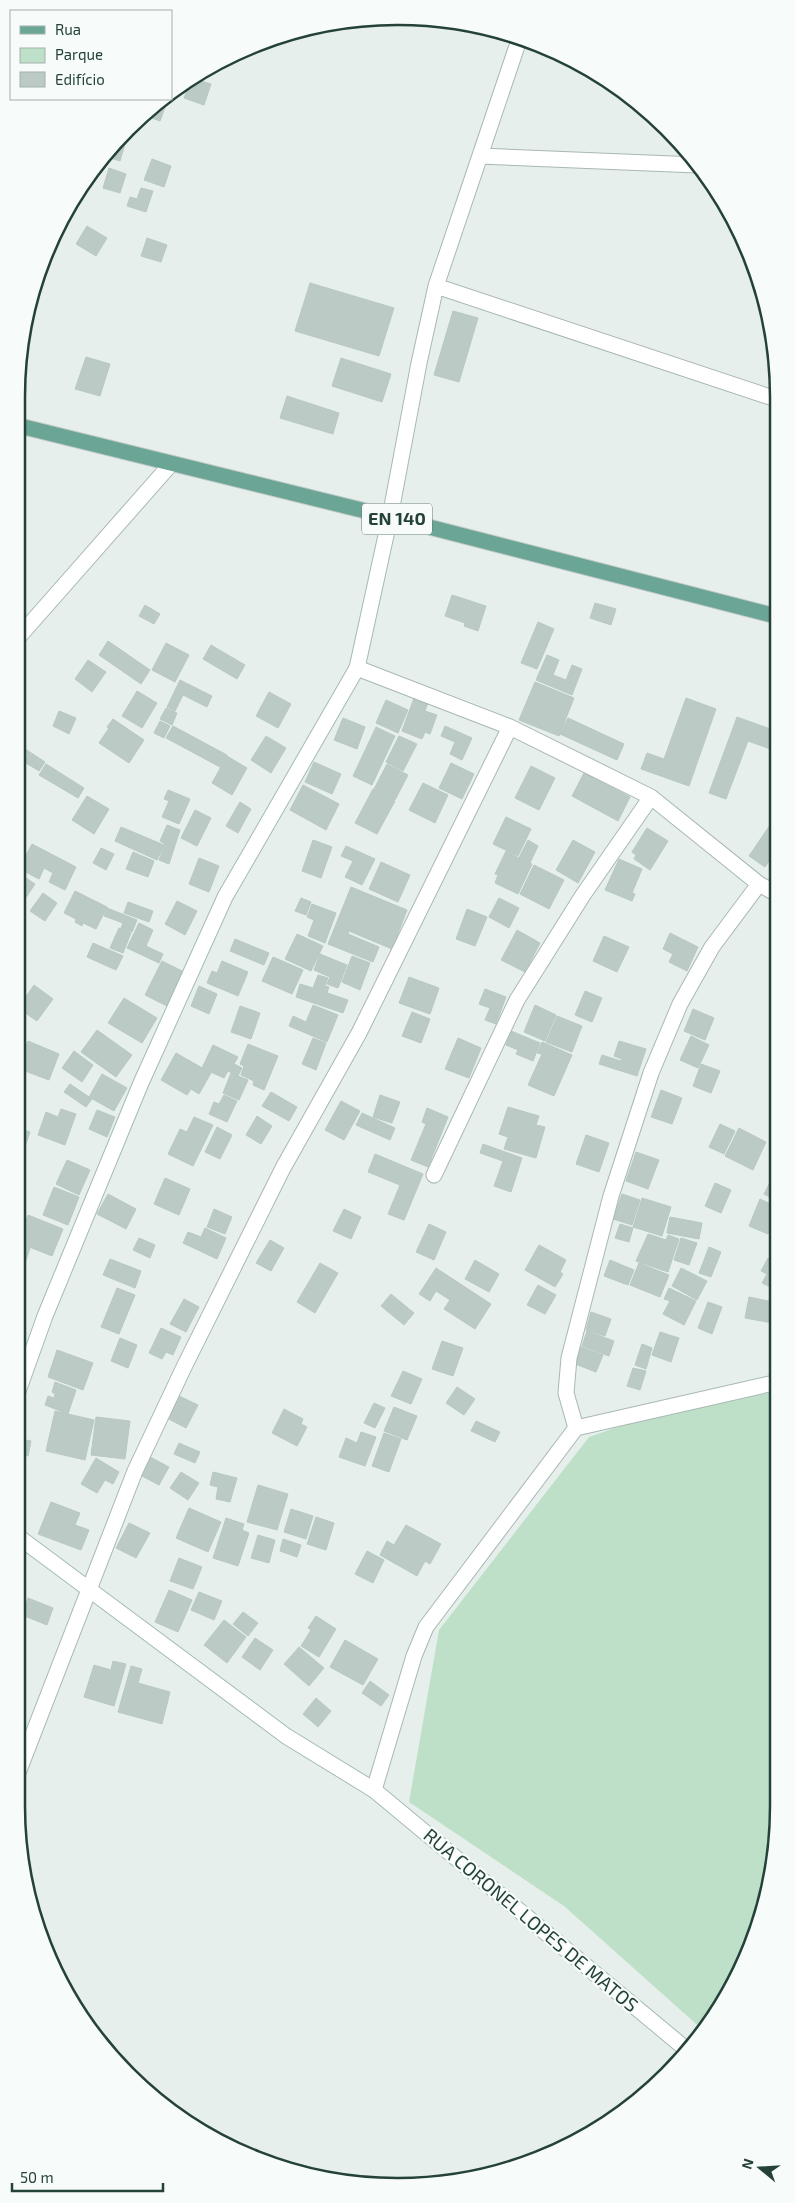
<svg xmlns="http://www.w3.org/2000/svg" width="795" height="2203" font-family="'Exo 2',sans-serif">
<rect width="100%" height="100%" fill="#e6efeb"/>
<path fill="#bfe0c8" d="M778 1391 779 1806 766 1904 739 1974 704 2031 564 1906 409 1802 439 1630 589 1437 635 1421Z"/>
<path fill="#bbcac4" stroke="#b8c9c2" d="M192 78 211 84 204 105 184 98Z
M163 99H168L160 121 143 115Z
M127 131 123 143 117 142Z
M117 142 125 144 120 161 104 156Z
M152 159 171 166 164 187 144 180Z
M109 168 126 174 120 193 103 188Z
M141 188 153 191 146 212 127 206 130 197 137 199Z
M87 226 107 238 96 256 76 244Z
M147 238 167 245 161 262 141 256Z
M310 283 394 308 379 356 295 331Z
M453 311 478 318 459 382 434 375Z
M86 357 110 364 100 396 75 389Z
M341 358 391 374 382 402 332 386Z
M287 396 339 413 333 434 280 418Z
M452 595 486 606 478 631 464 626 465 623 445 616Z
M595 603 616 609 611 625 590 618Z
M145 605 160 614 154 624 139 616Z
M538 622 554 629 537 669 521 663Z
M108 641 150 670 141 684 99 655Z
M166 643 189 655 175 682 152 670Z
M211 645 245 665 237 679 203 659Z
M547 655 559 660 553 675 566 680 572 665 582 669 572 695 536 680Z
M88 660 106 672 92 692 75 679Z
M180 680 212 696 207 707 183 695 175 711 167 707Z
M535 682 574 698 559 736 519 720Z
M137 691 157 703 142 728 122 716Z
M269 692 291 704 278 728 256 716Z
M414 698 428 703 425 711 437 715 430 734 425 732 422 739 402 731Z
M686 698 716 709 689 786 641 769 647 753 664 759Z
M386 700 408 710 398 733 376 723Z
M166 708 177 713 172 725 160 719Z
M59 711 76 718 69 734 53 726Z
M737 717 776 731V751L748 741 726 799 709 793Z
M343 718 365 727 357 749 334 740Z
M568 718 624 744 617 760 560 734Z
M113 719 144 740 129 763 99 743 109 728 107 727Z
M160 721 170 726 164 738 154 733Z
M173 726 227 755 220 767 166 738Z
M445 726 472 738 462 760 450 754 455 742 441 736Z
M376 727 395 736 372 785 353 776Z
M266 736 286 748 271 773 251 760Z
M399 736 417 744 403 771 386 762Z
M16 743 45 762 39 771 16 757Z
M227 756 247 768 232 795 212 783Z
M314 762 341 774 332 794 305 782Z
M451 763 474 774 462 799 439 788Z
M46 764 84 788 78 798 39 775Z
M387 764 408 775 395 800 374 789Z
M531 766 555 778 539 810 515 798Z
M584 773 630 797 618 821 572 796Z
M423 783 448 795 435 823 409 810Z
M303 785 339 804 326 830 290 810Z
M373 789 395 801 377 834 355 823Z
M168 790 190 799 179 824 162 817 169 801 164 799Z
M87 796 109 809 94 834 72 820Z
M240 802 251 809 238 833 226 826Z
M195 810 211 818 197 846 181 838Z
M506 817 531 829 518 856 493 844Z
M16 825 23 830 16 840Z
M167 825 180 830 169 864 159 860 165 844 160 841Z
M770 825 777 830V850L765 867 749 856Z
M121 827 164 845 157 860 115 841Z
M647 828 668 841 650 870 634 859 636 855 632 852Z
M313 840 332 847 321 878 302 871Z
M528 840 538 846 530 863 532 864 518 894 495 883 498 875 495 874 506 851 519 858Z
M573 840 595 852 578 883 556 870Z
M32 844 76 867 65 890 49 882 53 873 44 868 39 879 16 867V855L24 859Z
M346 846 375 859 362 885 345 877 353 861 341 856Z
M101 848 114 854 106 870 93 863Z
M133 852 154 861 148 877 126 869Z
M199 858 219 866 209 892 189 884Z
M619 859 642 869 632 893 635 894 632 901 605 890Z
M381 862 410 875 398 902 369 889Z
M534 865 564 880 549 909 520 894Z
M23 876 35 884 21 905 16 902V885Z
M351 887 407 910 392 949 349 931 348 934 379 947 373 962 328 944Z
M75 891 107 907 96 929 83 923 82 926 75 922 76 919 64 913Z
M43 893 57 903 45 921 30 911Z
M301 898 311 902 306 915 295 911Z
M499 898 519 908 509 928 489 917Z
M177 901 197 911 185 935 165 924Z
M128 902 153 911 149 922 124 913Z
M312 904 336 913 325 943 308 936 314 920 307 917Z
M107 908 137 920 132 932 121 928 123 923 104 916Z
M467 909 487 917 475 946 456 939Z
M139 923 153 930 146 946 163 954 159 963 127 948Z
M119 928 131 933 123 953 110 948Z
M16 929 24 935 16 945Z
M517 930 540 943 525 972 501 960Z
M670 933 698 947 687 971 669 962 673 954 663 949Z
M297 934 323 946 311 971 285 959Z
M604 936 629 947 617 972 593 961Z
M235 939 269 953 264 965 230 951Z
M93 943 123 956 116 970 87 957Z
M320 954 347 965 338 988 327 984 330 977 314 970Z
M352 956 370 963 360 990 342 982Z
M273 957 303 970 292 994 262 981Z
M162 961 184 972 167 1006 145 995Z
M222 961 248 972 238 996 207 983 212 971 217 973Z
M318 975 328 978 325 986 329 987 327 993 348 1000 343 1013 296 997 300 984 313 988Z
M409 977 439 988 430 1014 399 1003Z
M34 985 53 999 37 1021 18 1008Z
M199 986 217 994 209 1014 191 1006Z
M485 989 506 997 496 1024 485 1020 490 1008 479 1004Z
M585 991 602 998 592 1022 575 1015Z
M124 998 157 1018 142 1043 108 1023Z
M313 1005 338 1015 327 1042 289 1026 293 1016 306 1022Z
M535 1005 556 1015 545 1041 524 1032Z
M240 1006 260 1013 251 1039 231 1032Z
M693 1009 714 1018 705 1040 684 1031Z
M412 1012 430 1019 421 1043 402 1036Z
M557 1016 582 1026 572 1052 546 1042Z
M97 1030 132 1055 116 1077 81 1052Z
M511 1031 540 1043 533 1061 516 1054 518 1050 506 1045Z
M691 1036 709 1045 698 1068 680 1060Z
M313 1038 326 1043 316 1070 302 1064Z
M458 1038 481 1048 469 1078 445 1069Z
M28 1041 59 1054 49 1080 17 1068Z
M619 1041 646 1049 637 1076 599 1064 602 1055 621 1061 622 1059 614 1056Z
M542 1042 572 1055 554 1096 528 1085 542 1054 537 1053Z
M248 1044 278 1056 264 1090 253 1085 254 1081 241 1075 244 1066 240 1064Z
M213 1045 238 1057 234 1064 242 1068 238 1076 228 1071 224 1078 202 1068Z
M74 1051 93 1065 82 1082 62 1068Z
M176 1053 211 1073 199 1094 191 1089 187 1095 161 1080Z
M701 1064 720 1071 711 1093 693 1086Z
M231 1073 248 1080 239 1100 223 1093Z
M102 1074 127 1088 114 1111 89 1097Z
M70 1084 92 1099 86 1107 64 1092Z
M661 1090 682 1098 672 1124 651 1117Z
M271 1092 297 1107 289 1121 262 1106Z
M224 1095 237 1101 227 1122 209 1114 214 1102 219 1104Z
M380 1095 400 1102 392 1123 373 1117Z
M341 1101 360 1111 344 1140 325 1130Z
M508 1107 539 1116 536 1125 545 1127 536 1158 504 1149 508 1137 499 1134Z
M427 1108 448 1117 428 1167 411 1160 426 1124 422 1122Z
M61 1109 76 1114 65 1145 38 1135 46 1112 58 1117Z
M97 1110 115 1117 107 1137 89 1129Z
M362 1113 395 1128 390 1140 356 1125Z
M257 1116 272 1126 261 1144 246 1135Z
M194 1117 213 1125 193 1166 168 1154 180 1129 187 1132Z
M720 1124 735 1131 724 1154 709 1147Z
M16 1127 30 1132 21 1158 16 1156Z
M217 1127 232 1135 220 1159 205 1152Z
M739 1128 766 1142 753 1170 725 1156Z
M586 1135 609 1143 599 1172 576 1164Z
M483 1144 522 1158 511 1192 494 1186 503 1161 480 1153Z
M636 1152 659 1160 648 1189 626 1181Z
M375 1154 423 1174 404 1220 388 1214 400 1185 368 1172Z
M67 1160 90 1170 79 1195 56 1184Z
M777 1169V1201L764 1194Z
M165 1178 190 1189 179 1215 154 1204Z
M715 1183 731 1190 721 1213 705 1206Z
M54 1187 79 1197 68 1225 43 1215Z
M108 1194 136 1209 126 1229 97 1214Z
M622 1194 640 1200 632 1225 613 1219Z
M642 1198 671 1207 662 1236 633 1227Z
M760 1199 777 1207V1235L769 1231 768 1234 749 1226Z
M214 1209 232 1217 225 1234 207 1227Z
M344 1209 361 1217 351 1239 333 1231Z
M16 1212 22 1214 16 1230Z
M28 1215 63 1229 52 1256 17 1242Z
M670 1217 702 1223 699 1239 667 1233Z
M429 1224 446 1232 434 1260 416 1252Z
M620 1224 633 1228 629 1242 615 1238Z
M205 1228 226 1238 217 1259 183 1243 188 1232 201 1237Z
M648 1234 666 1240 668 1235 679 1239 668 1272 636 1261Z
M139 1238 155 1245 150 1258 133 1250Z
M681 1238 697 1243 689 1265 674 1260Z
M270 1240 284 1248 271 1271 256 1263Z
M16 1244 30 1248 21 1276 16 1274Z
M539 1245 566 1260 560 1272 563 1274 555 1287 525 1270Z
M709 1247 721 1252 711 1277 699 1273Z
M768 1258 778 1263V1291L762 1283 767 1274 761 1271Z
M110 1259 141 1271 135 1288 103 1275Z
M475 1260 499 1274 489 1292 465 1279Z
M610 1260 634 1270 628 1285 604 1276Z
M320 1263 338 1273 315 1313 297 1302Z
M639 1263 669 1275 660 1297 630 1285Z
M436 1268 491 1304 475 1329 444 1309 450 1300 436 1291 430 1301 419 1294Z
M681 1268 707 1281 697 1300 672 1286Z
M538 1285 556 1295 545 1314 527 1305Z
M117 1288 135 1295 119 1334 101 1327Z
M669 1288 696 1301 684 1325 663 1314 670 1301 664 1299Z
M391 1294 414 1313 404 1325 381 1306Z
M749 1297 778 1303V1324L745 1318Z
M184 1299 199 1307 186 1332 170 1324Z
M708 1302 722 1307 712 1334 698 1328Z
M591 1312 611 1319 605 1336 586 1330Z
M161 1328 181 1337 173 1355 166 1352 162 1359 149 1353Z
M16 1330 26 1332 16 1364Z
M587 1331 614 1341 609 1356 582 1346Z
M660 1332 679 1338 671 1362 652 1355Z
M120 1338 137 1345 128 1368 111 1361Z
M442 1341 463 1348 453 1376 432 1369Z
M642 1344 652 1348 646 1369 635 1365Z
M581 1347 603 1355 596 1372 575 1364Z
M57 1350 93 1363 83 1390 48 1377Z
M633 1368 646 1371 640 1390 627 1386Z
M403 1371 422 1379 411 1404 391 1396Z
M55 1382 76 1390 68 1414 45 1405 48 1396 54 1398 55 1394 52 1392Z
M457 1387 475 1399 464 1415 446 1403Z
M177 1395 198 1405 186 1428 165 1417Z
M374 1403 385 1408 375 1428 364 1423Z
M394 1407 417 1416 407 1440 384 1431Z
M284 1409 303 1419 301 1424 307 1427 297 1446 272 1433Z
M55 1411 94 1420 85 1460 46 1451Z
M96 1417 130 1421 125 1459 91 1455Z
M476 1421 500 1432 495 1442 471 1431Z
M361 1432 376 1437 365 1466 339 1457 346 1438 357 1443Z
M384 1433 401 1439 389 1472 372 1466Z
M16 1438 31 1441 28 1456 16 1453Z
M179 1443 200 1452 195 1463 174 1454Z
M150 1457 169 1467 159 1485 140 1475Z
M96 1458 119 1472 113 1484 105 1480 97 1493 81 1484Z
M181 1472 199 1483 188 1500 170 1488Z
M213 1472 237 1478 230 1502 216 1499 218 1487 210 1485Z
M258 1485 288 1494 277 1530 247 1522Z
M51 1502 80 1513 75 1525 89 1530 81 1550 38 1534Z
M189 1508 221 1522 208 1552 176 1538Z
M291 1509 313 1516 306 1539 284 1532Z
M316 1517 334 1523 326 1550 307 1544Z
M226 1518 244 1524 242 1530 249 1533 238 1566 213 1558Z
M129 1523 150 1533 136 1558 116 1548Z
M406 1525 441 1544 430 1564 425 1561 417 1576 380 1555 387 1541 394 1545Z
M258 1535 275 1540 269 1563 251 1558Z
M283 1539 301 1545 297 1557 280 1551Z
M367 1551 384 1560 373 1583 355 1574Z
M179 1558 202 1567 193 1589 170 1581Z
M169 1590 192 1600 178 1632 155 1622Z
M199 1592 222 1601 214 1620 191 1610Z
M28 1598 53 1608 47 1625 22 1615Z
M243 1612 258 1623 248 1636 233 1624Z
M316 1616 336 1629 319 1657 301 1646 311 1630 308 1628Z
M224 1620 246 1637 227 1663 204 1645Z
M255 1638 273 1650 260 1670 242 1657Z
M345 1640 378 1659 363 1685 330 1667Z
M299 1647 324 1668 309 1686 284 1664Z
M113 1661 126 1664 114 1706 84 1697 94 1665 111 1670Z
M131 1666 142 1669 138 1683 170 1692 162 1724 118 1712Z
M370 1681 389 1695 381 1706 362 1693Z
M316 1698 331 1711 318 1727 303 1714Z"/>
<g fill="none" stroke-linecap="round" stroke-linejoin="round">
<defs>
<path id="street" d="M480 156 697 165
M436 286 776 399
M390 517 419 363 436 286 519 40
M16 640 171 464
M357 668 510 727 651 797 759 884 777 894
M434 1175 517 1000 583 895 651 797
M576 1428 566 1393 569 1358 611 1196 651 1073 680 1004 712 947 759 884
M16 1778 135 1471 184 1367 283 1168 359 1033 510 727
M374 1790 414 1656 426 1627 576 1428 778 1382"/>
<path id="secondary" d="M16 1397 45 1316 141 1083 225 897 357 668 390 517
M16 1535 286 1736 374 1790 687 2050"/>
<path id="primary" d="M16 425 390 517 776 616"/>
</defs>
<use href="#street" stroke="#a8b8b2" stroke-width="17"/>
<use href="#secondary" stroke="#a4bbb3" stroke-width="17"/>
<use href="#primary" stroke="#c2cac8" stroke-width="17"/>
<use href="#street" stroke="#fff" stroke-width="15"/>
<use href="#secondary" stroke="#fff" stroke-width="15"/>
<use href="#primary" stroke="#6aa596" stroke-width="15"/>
</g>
<g text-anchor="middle" stroke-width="4.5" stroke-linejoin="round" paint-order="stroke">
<rect fill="#f7fbf9" stroke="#637a73" stroke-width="1" x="362" y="503.5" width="70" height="31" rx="4"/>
<g font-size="18" font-weight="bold" fill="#24423a">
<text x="397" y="525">EN 140</text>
</g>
<g font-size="19" fill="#24423a" stroke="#f7fbf9">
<text transform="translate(531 1920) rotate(40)" y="7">RUA CORONEL LOPES DE MATOS</text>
</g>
</g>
<path d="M0 0H795V2203H0ZM397 25H398A372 372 0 0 1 770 397V1806A372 372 0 0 1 398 2178H397A372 372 0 0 1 25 1806V397A372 372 0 0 1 397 25Z" fill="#f7fbf9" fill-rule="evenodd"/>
<path fill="none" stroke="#24423a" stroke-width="2.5" d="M397 25H398A372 372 0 0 1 770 397V1806A372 372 0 0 1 398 2178H397A372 372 0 0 1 25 1806V397A372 372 0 0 1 397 25Z"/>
<rect x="10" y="10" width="162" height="90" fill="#f7fbf9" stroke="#a3b1ad"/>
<rect x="20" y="26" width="25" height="8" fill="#6aa596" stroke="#a3b1ad"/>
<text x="55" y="35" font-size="15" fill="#24423a">Rua</text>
<rect x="20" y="48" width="25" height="15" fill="#bfe0c8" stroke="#a3b1ad"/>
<text x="55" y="60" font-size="15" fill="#24423a">Parque</text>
<rect x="20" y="72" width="25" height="15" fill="#bbcac4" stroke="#a3b1ad"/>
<text x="55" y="85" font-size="15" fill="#24423a">Edifício</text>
<g transform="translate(760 2168) rotate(288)" stroke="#f7fbf9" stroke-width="4" paint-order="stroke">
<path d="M0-4L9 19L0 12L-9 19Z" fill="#24423a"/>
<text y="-8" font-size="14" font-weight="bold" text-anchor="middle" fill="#24423a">N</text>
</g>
<path d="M12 2183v8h151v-8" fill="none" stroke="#24423a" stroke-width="2.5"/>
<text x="20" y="2183" font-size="15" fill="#24423a" stroke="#f7fbf9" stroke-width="4" paint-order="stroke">50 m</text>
</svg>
